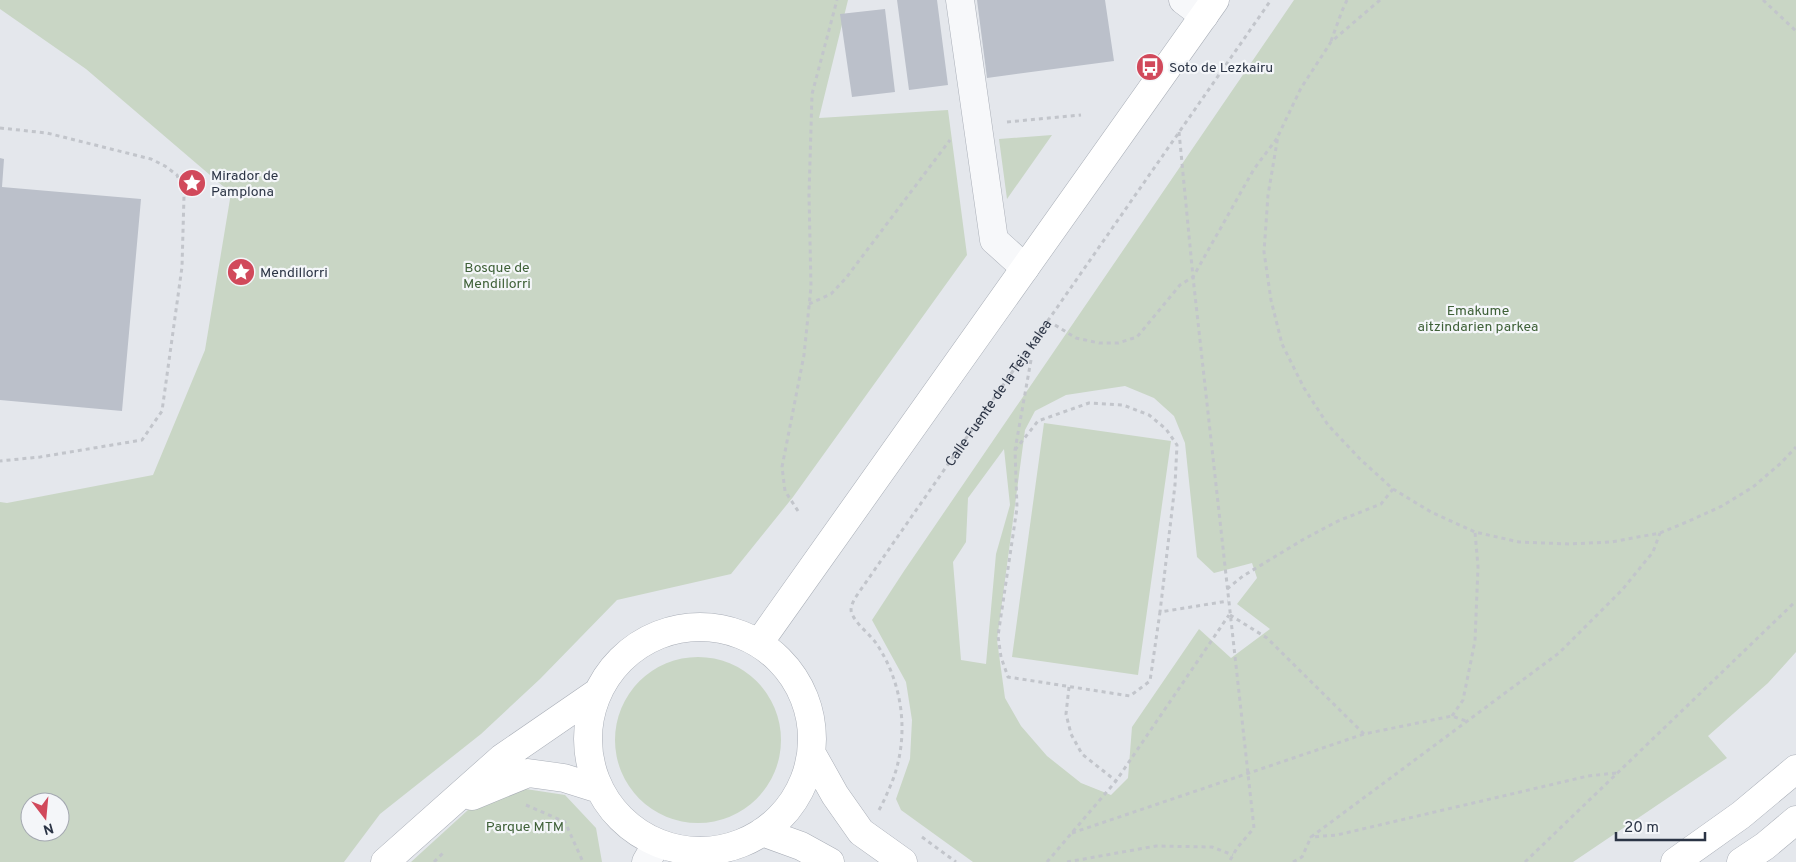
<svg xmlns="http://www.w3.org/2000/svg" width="1796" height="862" font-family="Overpass,sans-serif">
<rect width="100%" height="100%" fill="#e4e7ec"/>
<path fill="#c9d6c5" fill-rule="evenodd" d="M0 0H848L819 118 948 110 967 255 793 497 731 574 617 600 540 679 481 734 380 814 344 862H0V502L7 503 153 475 205 350 231 193 86 69 0 9ZM30 802H60V832H30Z
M1294 0H1796V652L1768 683 1708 736 1727 758 1573 862H973L901 810 896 799 910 759 912 720 906 682 872 620 904 571ZM1125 386 1154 398 1174 416 1185 443 1197 557 1214 573 1252 563 1257 578 1237 604 1270 629 1231 658 1199 629 1132 727 1128 778 1111 795 1081 783 1047 756 1021 726 1005 698 997 640 1025 430 1035 411 1066 395ZM1004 449 1010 505 996 554 986 664 961 660 953 562 966 542 968 498Z
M1052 135 1007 199 999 139Z
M1044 423 1171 441 1138 675 1012 657Z
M615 740a83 83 0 1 1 166 0a83 83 0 1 1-166 0Z
M519 788 565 795 596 828 602 862H411L468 810Z"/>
<path fill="#bbc0ca" d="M897 0H937L948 85 909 90Z
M977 0H1105L1114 61 987 78Z
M885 9 895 92 852 97 840 14Z
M0 158 4 159 2 187 141 199 122 411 0 400Z"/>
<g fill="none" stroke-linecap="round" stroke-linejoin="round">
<defs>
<path id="street" d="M960 0 994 240 1025 268
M1183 0 1204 16
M646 862 657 843"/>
<path id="secondary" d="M588 739a112 112 0 1 1 224 0a112 112 0 1 1-224 0Z
M759 643 1215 0
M812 754 835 795 861 832 903 862
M472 796 528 773 564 778 599 789
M762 832 801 846 830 862
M385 862 502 758 598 692
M1675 862 1741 815 1796 769
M1741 862 1765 846 1796 820"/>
</defs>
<use href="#street" stroke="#a9aeb7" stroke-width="29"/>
<use href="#secondary" stroke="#a9aeb7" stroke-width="29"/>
<g stroke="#c2c5cb" stroke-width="3" stroke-dasharray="4 4" stroke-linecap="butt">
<path d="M1380 0 1331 42 1301 88 1278 136 1268 195 1264 252 1271 300 1282 344 1304 388 1328 425 1360 459 1393 489 1431 512 1475 532 1519 542 1569 544 1611 542 1660 533 1689 521 1722 506 1753 487 1781 463 1796 447"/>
<path d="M1763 0 1796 31"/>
<path d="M1331 41 1342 11 1347 0"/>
<path d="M1007 122 1081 115"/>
<path d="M0 128 47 133 151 159 165 166 177 175 184 196 182 267 162 411 142 440 40 457 0 461"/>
<path d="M1179 132 1193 277 1254 828 1237 848 1229 862"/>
<path d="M809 304 831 294 846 278 950 140"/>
<path d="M1055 325 1076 338 1099 343H1118L1137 337 1180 285 1193 277 1254 169 1278 137"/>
<path d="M1031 360 1015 450 1017 508 998 636 1001 657 1008 677 1130 696 1150 681 1160 612 1228 601"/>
<path d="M1015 450 1038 421 1089 403 1123 405 1149 415 1166 429 1177 445 1175 485 1160 612"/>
<path d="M798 511 785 491 782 467 804 355 811 287 809 195 812 94 837 0"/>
<path d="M1227 589 1243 576 1304 539 1338 521 1381 504 1393 489"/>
<path d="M1230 615 1267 638 1364 734 1452 716 1466 721"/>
<path d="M1069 687 1066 714 1071 734 1082 754 1116 781"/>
<path d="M1452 716 1463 700 1475 641 1478 567 1475 532"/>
<path d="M1616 773 1588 776 1337 835 1311 837 1559 653 1622 590 1653 552 1660 533"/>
<path d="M526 805 565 822 583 862"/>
<path id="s1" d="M879 810C883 803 886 796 889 789 910 743 905 688 878 646 871 635 859 627 853 616 849 610 852 604 855 598L1271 0"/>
<path d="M1072 833 1364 734"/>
<path d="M922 837 956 862"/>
<path d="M434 862 444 852"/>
<path d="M1047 862 1116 781 1229 615"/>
<path d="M1067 862 1156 846 1212 847 1233 855"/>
<path d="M1293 862 1302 857 1311 837"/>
<path d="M1525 862 1796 601"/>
</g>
<use href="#street" stroke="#f7f8fa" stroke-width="28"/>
<use href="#secondary" stroke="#fff" stroke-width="28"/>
</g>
<defs>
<symbol id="bus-disc" viewBox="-11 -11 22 22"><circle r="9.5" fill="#d1495b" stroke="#f4f6f9"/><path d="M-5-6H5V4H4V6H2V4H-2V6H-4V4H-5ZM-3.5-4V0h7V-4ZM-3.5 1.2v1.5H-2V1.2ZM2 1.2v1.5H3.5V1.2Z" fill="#fff"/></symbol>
<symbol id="sight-disc" viewBox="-11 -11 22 22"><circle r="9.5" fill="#d1495b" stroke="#f4f6f9"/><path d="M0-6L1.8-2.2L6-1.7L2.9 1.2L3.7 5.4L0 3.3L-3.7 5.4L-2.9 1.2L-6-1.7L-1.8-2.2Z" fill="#fff"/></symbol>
</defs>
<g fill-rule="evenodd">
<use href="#bus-disc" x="1134" y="51" width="32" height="32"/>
<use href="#sight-disc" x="176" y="167" width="32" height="32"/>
<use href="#sight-disc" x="225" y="256" width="32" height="32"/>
</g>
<g text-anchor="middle" stroke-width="4.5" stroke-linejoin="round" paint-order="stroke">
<g font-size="14" fill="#2b3445" stroke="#f4f6f9" text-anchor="start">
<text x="1169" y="72">Soto de Lezkairu</text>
<text x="211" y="180">Mirador de<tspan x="211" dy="16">Pamplona</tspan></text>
<text x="260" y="277">Mendillorri</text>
</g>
<g font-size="14" fill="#3f6138" stroke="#f4f6f9">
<text x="497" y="272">Bosque de<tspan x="497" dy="16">Mendillorri</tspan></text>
<text x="1478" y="315">Emakume<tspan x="1478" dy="16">aitzindarien parkea</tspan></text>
<text x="525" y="831">Parque MTM</text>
</g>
<g font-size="14" fill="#2b3445" stroke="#f4f6f9">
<text dy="5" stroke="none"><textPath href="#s1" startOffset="481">Calle Fuente de la Teja kalea</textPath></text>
</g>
</g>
<g transform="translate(45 817) rotate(164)"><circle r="24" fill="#f4f6f9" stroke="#a4a8b1"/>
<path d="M0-4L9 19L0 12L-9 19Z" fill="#d1495b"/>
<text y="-8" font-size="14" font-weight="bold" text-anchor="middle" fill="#2b3445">N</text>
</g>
<path d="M1616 832v8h89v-8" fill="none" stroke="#2b3445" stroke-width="2.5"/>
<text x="1624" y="832" font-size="15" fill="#2b3445" stroke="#f4f6f9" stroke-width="4" paint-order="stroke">20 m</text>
</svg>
